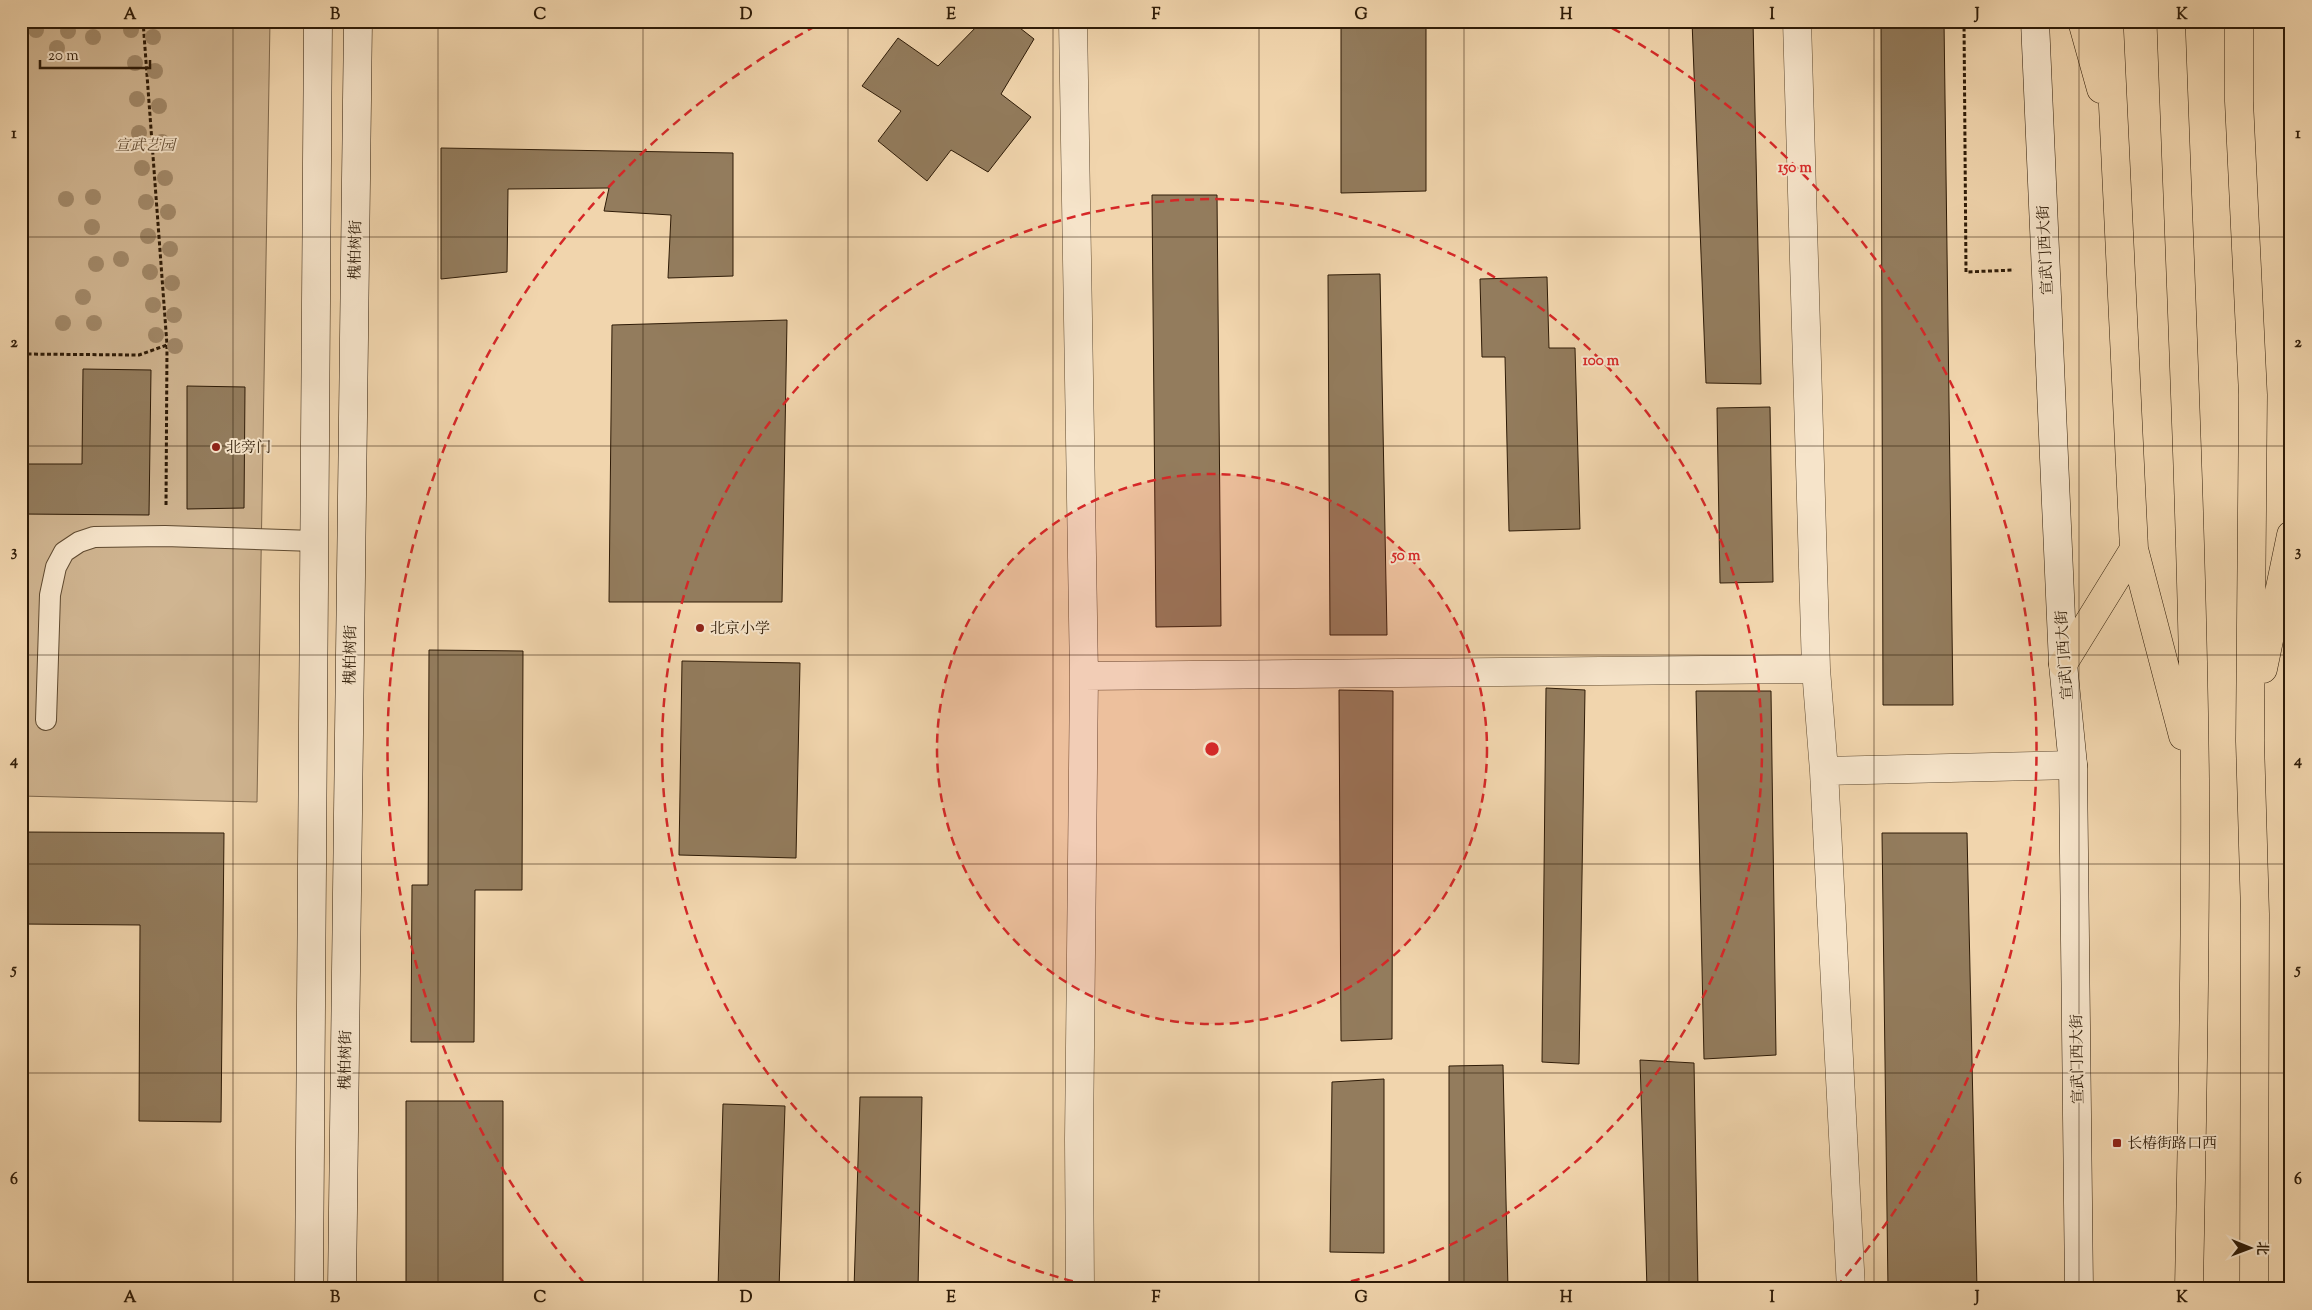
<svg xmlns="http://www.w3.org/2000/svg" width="2312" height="1310" font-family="'Sorts Mill Goudy','Noto Serif SC',serif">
<rect width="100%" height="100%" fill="#f1d5ad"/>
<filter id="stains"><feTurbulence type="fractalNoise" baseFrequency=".004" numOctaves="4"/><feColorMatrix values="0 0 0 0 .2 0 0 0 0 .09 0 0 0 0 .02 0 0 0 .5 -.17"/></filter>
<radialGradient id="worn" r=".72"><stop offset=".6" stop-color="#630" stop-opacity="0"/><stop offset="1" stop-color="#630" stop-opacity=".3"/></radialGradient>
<path fill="#d0b591" stroke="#7f684c" d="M21 21H270L257 802 21 796Z"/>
<path fill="#937c5d" stroke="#2e1b07" d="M982 21H1011L1034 39 1001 94 1031 117 988 172 951 150 927 181 878 141 901 111 862 86 898 38 938 66Z
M1341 21H1426V191L1341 193Z
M1692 21H1753L1761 384 1706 383Z
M1881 21H1944L1953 705H1883Z
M441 148 733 153V276L668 278 671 215 604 211 609 188 508 189 507 272 441 279Z
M1152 195H1217L1221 626 1156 627Z
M1380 274 1387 635H1330L1328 275Z
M1547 277 1549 348H1575L1580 529 1509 531 1505 357H1482L1480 279Z
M787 320 782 602H609L612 325Z
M83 369 151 370 149 515 21 514V464H82Z
M187 386 245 387 244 508 187 509Z
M1770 407 1773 582 1720 583 1717 408Z
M429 650 523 651 522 890H475L474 1042H411L412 885H428Z
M682 661 800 663 796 858 679 855Z
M1546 688 1585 690 1579 1064 1542 1062Z
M1339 690 1393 691 1392 1039 1341 1041Z
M1696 691H1771L1776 1055 1704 1059Z
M21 832 224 833 221 1122 139 1121 140 925 21 924Z
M1882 833H1967L1977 1289H1888Z
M1640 1060 1694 1063 1698 1289H1647Z
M1503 1065 1508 1289H1449V1066Z
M1384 1079V1253L1330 1252 1332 1082Z
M860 1097H922L918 1289H854Z
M406 1101H503V1289H406Z
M723 1104 785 1106 779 1289H718Z"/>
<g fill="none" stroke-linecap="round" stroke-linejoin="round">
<defs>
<path id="lane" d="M46 720 50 595 56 567 64 552 79 542 94 537 165 536 314 541"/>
<path id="street" d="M1073 21 1084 676 1079 1140 1080 1289
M1797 21 1816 669 1824 771 1851 1289
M1084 676 1816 669
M1824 771 2073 765"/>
<path id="secondary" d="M2035 21 2063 664 2073 765 2079 1289
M309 1289 318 21
M342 1289 358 21"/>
<path id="highway" d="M2082 21 2101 89
M2109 21 2134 549 2183 736
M2171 21C2180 274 2192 526 2195 779 2196 949 2192 1119 2189 1289
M2239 21V101L2253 395 2250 741 2255 914 2254 1289
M2063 664 2134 549
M2263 669 2291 535"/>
</defs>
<use href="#lane" stroke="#5f4a30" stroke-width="22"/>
<use href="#street" stroke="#5f4a30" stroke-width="29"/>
<use href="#secondary" stroke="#2e1b07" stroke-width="29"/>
<use href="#highway" stroke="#2e1b07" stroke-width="29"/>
<path stroke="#2e1b07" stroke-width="3" stroke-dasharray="4 2.5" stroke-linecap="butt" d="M143 21 167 345 166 507
M1964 21 1966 272 2014 270
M21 354 139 355 167 345"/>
<use href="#lane" stroke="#f6e4ca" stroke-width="20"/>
<use href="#street" stroke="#f6e4ca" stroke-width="28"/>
<use href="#secondary" stroke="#f6e4ca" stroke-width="28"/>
<use href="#highway" stroke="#f1d5ad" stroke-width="28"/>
</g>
<g fill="#a18868">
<circle cx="36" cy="30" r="8"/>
<circle cx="131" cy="30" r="8"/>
<circle cx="68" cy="31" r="8"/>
<circle cx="93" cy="37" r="8"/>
<circle cx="153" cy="37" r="8"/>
<circle cx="57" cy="48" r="8"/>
<circle cx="135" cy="63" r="8"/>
<circle cx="155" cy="71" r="8"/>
<circle cx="137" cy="99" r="8"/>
<circle cx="159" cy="106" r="8"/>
<circle cx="139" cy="133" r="8"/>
<circle cx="162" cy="142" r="8"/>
<circle cx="142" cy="168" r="8"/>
<circle cx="165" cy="178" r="8"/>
<circle cx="93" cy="197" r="8"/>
<circle cx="66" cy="199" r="8"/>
<circle cx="146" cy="202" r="8"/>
<circle cx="168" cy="212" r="8"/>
<circle cx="92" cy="227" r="8"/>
<circle cx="148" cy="236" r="8"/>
<circle cx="170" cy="249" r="8"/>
<circle cx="121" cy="259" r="8"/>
<circle cx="96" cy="264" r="8"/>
<circle cx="150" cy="272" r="8"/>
<circle cx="172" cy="283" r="8"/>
<circle cx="83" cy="297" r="8"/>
<circle cx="153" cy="305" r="8"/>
<circle cx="174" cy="315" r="8"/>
<circle cx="63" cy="323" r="8"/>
<circle cx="94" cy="323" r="8"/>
<circle cx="156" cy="335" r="8"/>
<circle cx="175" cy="346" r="8"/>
</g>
<path fill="none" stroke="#2e1b07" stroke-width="1" stroke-opacity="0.55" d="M233 21V1289M438 21V1289M643 21V1289M848 21V1289M1053 21V1289M1259 21V1289M1464 21V1289M1669 21V1289M1874 21V1289M2079 21V1289M21 237H2291M21 446H2291M21 655H2291M21 864H2291M21 1073H2291"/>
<circle cx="1212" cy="749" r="275" fill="#d62828" fill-opacity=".12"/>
<g fill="none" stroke="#d62828" stroke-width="2.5" stroke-dasharray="9 6">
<circle cx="1212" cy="749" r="275"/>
<path d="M1102 1288A550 550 0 1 1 1322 1288"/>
<path d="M585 1284A824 824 0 0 1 825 21M1599 21A824 824 0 0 1 1839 1284"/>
</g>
<g fill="#8f2418" stroke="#f6e4ca" stroke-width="2">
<circle cx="216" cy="447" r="5"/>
<circle cx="700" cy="628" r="5"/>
<rect x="2112" y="1138" width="10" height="10" rx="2.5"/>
</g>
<g text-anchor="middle" stroke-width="4" stroke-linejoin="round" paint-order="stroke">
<g font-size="15" font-style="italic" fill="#5f4930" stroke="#f6e4ca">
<text x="145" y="150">宣武艺园</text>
</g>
<g font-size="15" fill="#2e1b07" stroke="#f6e4ca">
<text transform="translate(355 250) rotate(-89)" y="5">槐柏树街</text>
<text transform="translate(2045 250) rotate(-93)" y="5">宣武门西大街</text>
<text transform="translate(350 655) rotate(-89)" y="5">槐柏树街</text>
<text transform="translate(2064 655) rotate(-94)" y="5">宣武门西大街</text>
<text transform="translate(2077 1059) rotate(-91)" y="5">宣武门西大街</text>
<text transform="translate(345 1060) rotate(-89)" y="5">槐柏树街</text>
</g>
<g font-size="15" fill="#2e1b07" stroke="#f6e4ca" text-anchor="start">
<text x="226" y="452">北旁门</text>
<text x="710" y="633">北京小学</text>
<text x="2127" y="1148">长椿街路口西</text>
</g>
</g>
<circle cx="1212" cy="749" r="8" fill="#d62828" stroke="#f6e4ca" stroke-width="2.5"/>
<g font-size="15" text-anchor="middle" font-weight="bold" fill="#d62828" stroke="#f6e4ca" stroke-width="4" stroke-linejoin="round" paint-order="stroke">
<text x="1795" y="172">150 m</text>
<text x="1601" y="365">100 m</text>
<text x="1406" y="560">50 m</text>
</g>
<rect width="2312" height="1310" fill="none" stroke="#f1d5ad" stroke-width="55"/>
<g transform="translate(2250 1248) rotate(91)" stroke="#f6e4ca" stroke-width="4" paint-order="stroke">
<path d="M0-4L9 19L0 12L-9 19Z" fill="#2e1b07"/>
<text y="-8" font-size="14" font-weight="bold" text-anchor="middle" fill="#2e1b07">北</text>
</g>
<path d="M40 60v8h110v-8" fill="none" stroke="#2e1b07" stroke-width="2.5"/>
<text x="48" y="60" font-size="15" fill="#2e1b07" stroke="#f6e4ca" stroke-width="4" paint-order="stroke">20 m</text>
<rect x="28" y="28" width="2256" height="1254" fill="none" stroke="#2e1b07" stroke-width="2"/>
<g font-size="16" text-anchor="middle" font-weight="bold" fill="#2e1b07">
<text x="130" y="19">A</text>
<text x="335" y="19">B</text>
<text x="540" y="19">C</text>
<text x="746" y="19">D</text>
<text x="951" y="19">E</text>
<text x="1156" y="19">F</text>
<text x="1361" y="19">G</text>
<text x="1566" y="19">H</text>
<text x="1772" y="19">I</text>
<text x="1977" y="19">J</text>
<text x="2182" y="19">K</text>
<text x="14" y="138">1</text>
<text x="2298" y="138">1</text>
<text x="14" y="347">2</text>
<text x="2298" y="347">2</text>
<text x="14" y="556">3</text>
<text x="2298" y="556">3</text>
<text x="14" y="765">4</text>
<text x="2298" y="765">4</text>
<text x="14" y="974">5</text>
<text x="2298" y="974">5</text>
<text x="14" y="1184">6</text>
<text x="2298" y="1184">6</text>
<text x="130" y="1302">A</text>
<text x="335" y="1302">B</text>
<text x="540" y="1302">C</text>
<text x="746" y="1302">D</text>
<text x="951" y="1302">E</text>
<text x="1156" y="1302">F</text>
<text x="1361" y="1302">G</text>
<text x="1566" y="1302">H</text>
<text x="1772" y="1302">I</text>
<text x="1977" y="1302">J</text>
<text x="2182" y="1302">K</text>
</g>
<rect width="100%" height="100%" filter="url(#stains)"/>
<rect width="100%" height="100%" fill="url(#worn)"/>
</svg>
